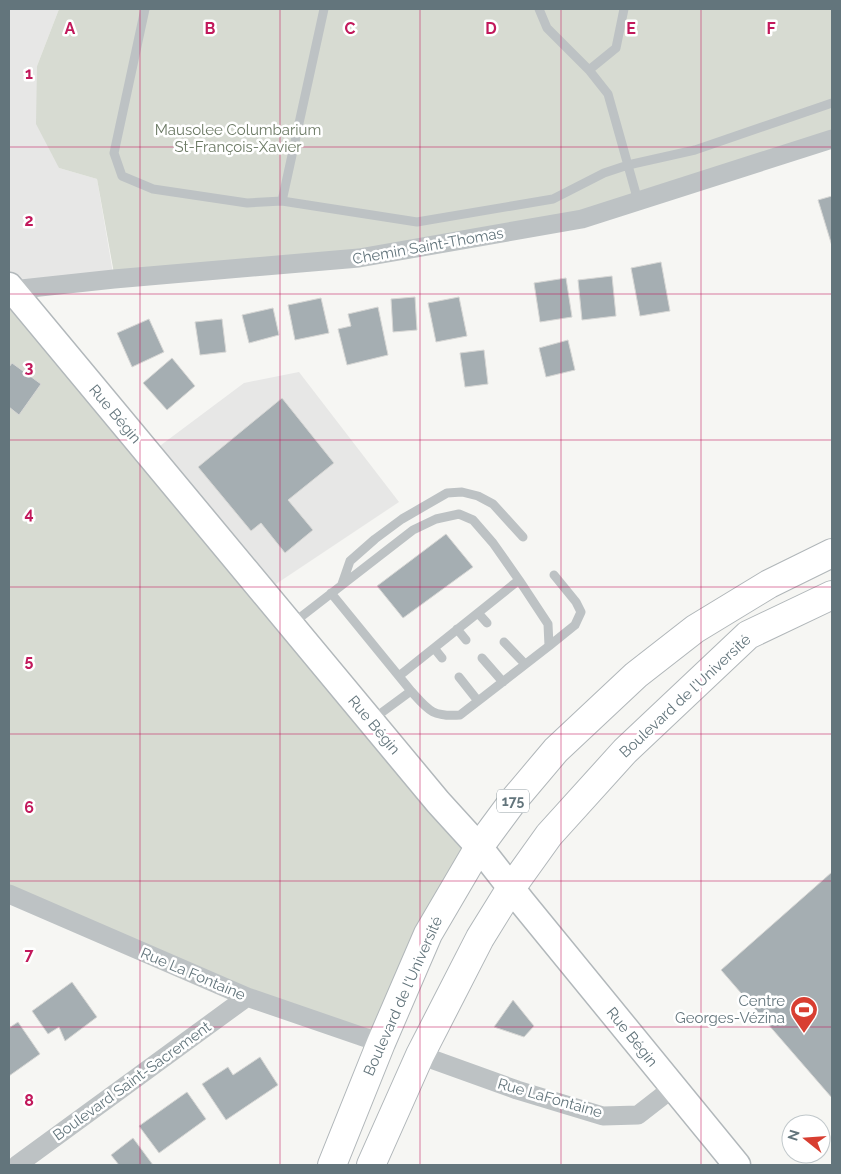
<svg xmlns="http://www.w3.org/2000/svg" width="841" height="1174" font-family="Raleway,sans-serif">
<rect width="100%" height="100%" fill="#f6f6f3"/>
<path fill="#e7e7e6" d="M9 9H59L37 66 59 168 97 179 114 279 9 286Z
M299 372 399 502 264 592 149 454 244 383Z"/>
<path fill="#d7dbd2" d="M59 9H832V139L582 219 359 258 115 279 97 179 59 168 36 124 37 66Z
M9 286 479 847 381 1043 9 894Z"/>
<path fill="#a5aeb2" stroke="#d7d7d5" d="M832 196V246L818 200Z
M661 262 670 311 640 316 631 268Z
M612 276 616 316 582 320 578 280Z
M566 278 572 317 540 322 534 283Z
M415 297 417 330 393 332 391 299Z
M459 297 467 336 436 342 428 303Z
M321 298 329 333 295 340 288 305Z
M378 307 388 355 347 365 338 329 351 326 348 314Z
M273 308 279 335 249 343 242 315Z
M149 319 164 352 132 367 117 333Z
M222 319 226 352 200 355 195 322Z
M568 340 575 370 546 377 539 348Z
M484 350 488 384 465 387 460 353Z
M172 358 195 386 167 410 143 383Z
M12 363 41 384 19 415 9 407V367Z
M282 398 334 463 288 500 313 530 285 553 261 523 251 531 198 467Z
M446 534 473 567 403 618 377 586Z
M832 872V1098L721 970Z
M72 982 97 1017 65 1041 59 1027 48 1034 32 1011Z
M513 1000 534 1026 524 1037 494 1027Z
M18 1022 40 1054 9 1076V1028Z
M260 1057 278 1085 226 1120 202 1084 228 1067 233 1075Z
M187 1092 206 1119 159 1153 139 1126Z
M133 1138 153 1165H119L111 1155Z"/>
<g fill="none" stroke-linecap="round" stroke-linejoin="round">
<defs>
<path id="secondary" d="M9 286 438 802 479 847 522 902 737 1165"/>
<path id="primary" d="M332 1165 381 1043 428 934 479 847 513 801 556 750 636 675 695 629 769 584 832 553
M371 1165 420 1055 480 938 511 888 549 835 625 751 748 635 832 595"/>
</defs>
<use href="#secondary" stroke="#b2b8bb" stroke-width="29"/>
<use href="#primary" stroke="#b0b6b9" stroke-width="30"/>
<path stroke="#bdc2c4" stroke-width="9" d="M145 9 114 153 122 176 153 189 247 203 282 201 324 9
M539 9 547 28 589 70 608 94 638 201
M589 70 616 48 624 9
M282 201 417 222 553 199 604 173 628 165 695 150 832 103
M342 584 350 561 375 539 402 519 447 493 462 492 478 496 493 504 523 537
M331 593 411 691
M478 613 487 623
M293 623 413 530 436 519 459 514 473 520 493 543 519 580 548 624 549 646 460 715C432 717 428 710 411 691L373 719
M457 629 466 640
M504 642 525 664
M549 646 575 625 581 612 576 602 554 575
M434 648 442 658
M482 658 503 682
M399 676 519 580
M459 677 478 701"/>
<path stroke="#bdc2c4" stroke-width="19" d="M12 290 114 279 359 258 582 219 832 139
M9 894 247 997 381 1043
M420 1055 517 1090 603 1116 638 1115 674 1087
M17 1165 247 997"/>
<use href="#secondary" stroke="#fff" stroke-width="26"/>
<use href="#primary" stroke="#fff" stroke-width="28"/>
</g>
<path fill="none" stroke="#c2185b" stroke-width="1" stroke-opacity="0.55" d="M140 9V1165M280 9V1165M420 9V1165M561 9V1165M701 9V1165M9 147H832M9 294H832M9 440H832M9 587H832M9 734H832M9 881H832M9 1027H832"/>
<defs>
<symbol id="stadium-pin" viewBox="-11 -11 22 30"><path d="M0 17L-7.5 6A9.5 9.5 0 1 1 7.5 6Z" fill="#d83e31" stroke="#fff"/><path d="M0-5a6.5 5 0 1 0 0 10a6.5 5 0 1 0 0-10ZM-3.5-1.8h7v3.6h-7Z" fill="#fff"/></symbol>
</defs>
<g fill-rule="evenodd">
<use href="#stadium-pin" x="788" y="994" width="32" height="43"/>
</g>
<g text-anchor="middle" stroke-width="5" stroke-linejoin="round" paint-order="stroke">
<rect fill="#fff" stroke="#929ea3" stroke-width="1" x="497" y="789.5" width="32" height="23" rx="4"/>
<g font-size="14" font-weight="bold" fill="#63757c">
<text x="513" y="806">175</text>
</g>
<g font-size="15" fill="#6c7a65" stroke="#fff">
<text x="238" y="135">Mausolee Columbarium<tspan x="238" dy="17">St-François-Xavier</tspan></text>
</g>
<g font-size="15" fill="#63757c" stroke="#fff">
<text transform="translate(428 246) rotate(-10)" y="5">Chemin Saint-Thomas</text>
<text transform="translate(115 414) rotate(50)" y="5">Rue Bégin</text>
<text transform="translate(685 696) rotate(-43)" y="5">Boulevard de l'Université</text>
<text transform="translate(374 725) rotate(50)" y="5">Rue Bégin</text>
<text transform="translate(193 974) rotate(23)" y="5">Rue La Fontaine</text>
<text transform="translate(403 996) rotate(-66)" y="5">Boulevard de l'Université</text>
<text transform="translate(632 1037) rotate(51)" y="5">Rue Bégin</text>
<text transform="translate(132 1081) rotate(-36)" y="5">Boulevard Saint-Sacrement</text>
<text transform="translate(550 1098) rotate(16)" y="5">Rue LaFontaine</text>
</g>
<g font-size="15" fill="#63757c" stroke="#fff" text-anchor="end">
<text x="785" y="1006">Centre<tspan x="785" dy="17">Georges-Vézina</tspan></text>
</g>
</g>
<g font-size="16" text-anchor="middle" font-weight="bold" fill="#c2185b" stroke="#fff" stroke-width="5" stroke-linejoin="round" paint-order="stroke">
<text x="70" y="34">A</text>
<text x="210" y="34">B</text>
<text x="350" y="34">C</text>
<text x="491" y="34">D</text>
<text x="631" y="34">E</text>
<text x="771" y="34">F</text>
<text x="29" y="79">1</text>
<text x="29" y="226">2</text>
<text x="29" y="373">3</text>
<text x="29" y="519">4</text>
<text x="29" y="666">5</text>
<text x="29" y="813">6</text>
<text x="29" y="960">7</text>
<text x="29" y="1106">8</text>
</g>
<rect width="841" height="1174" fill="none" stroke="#63757c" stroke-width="20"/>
<g transform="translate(806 1139) rotate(287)"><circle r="24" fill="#ffffff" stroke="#c1c8cb"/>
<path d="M0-4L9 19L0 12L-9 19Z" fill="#d83e31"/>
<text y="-8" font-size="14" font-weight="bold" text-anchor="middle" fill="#63757c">N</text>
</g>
</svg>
